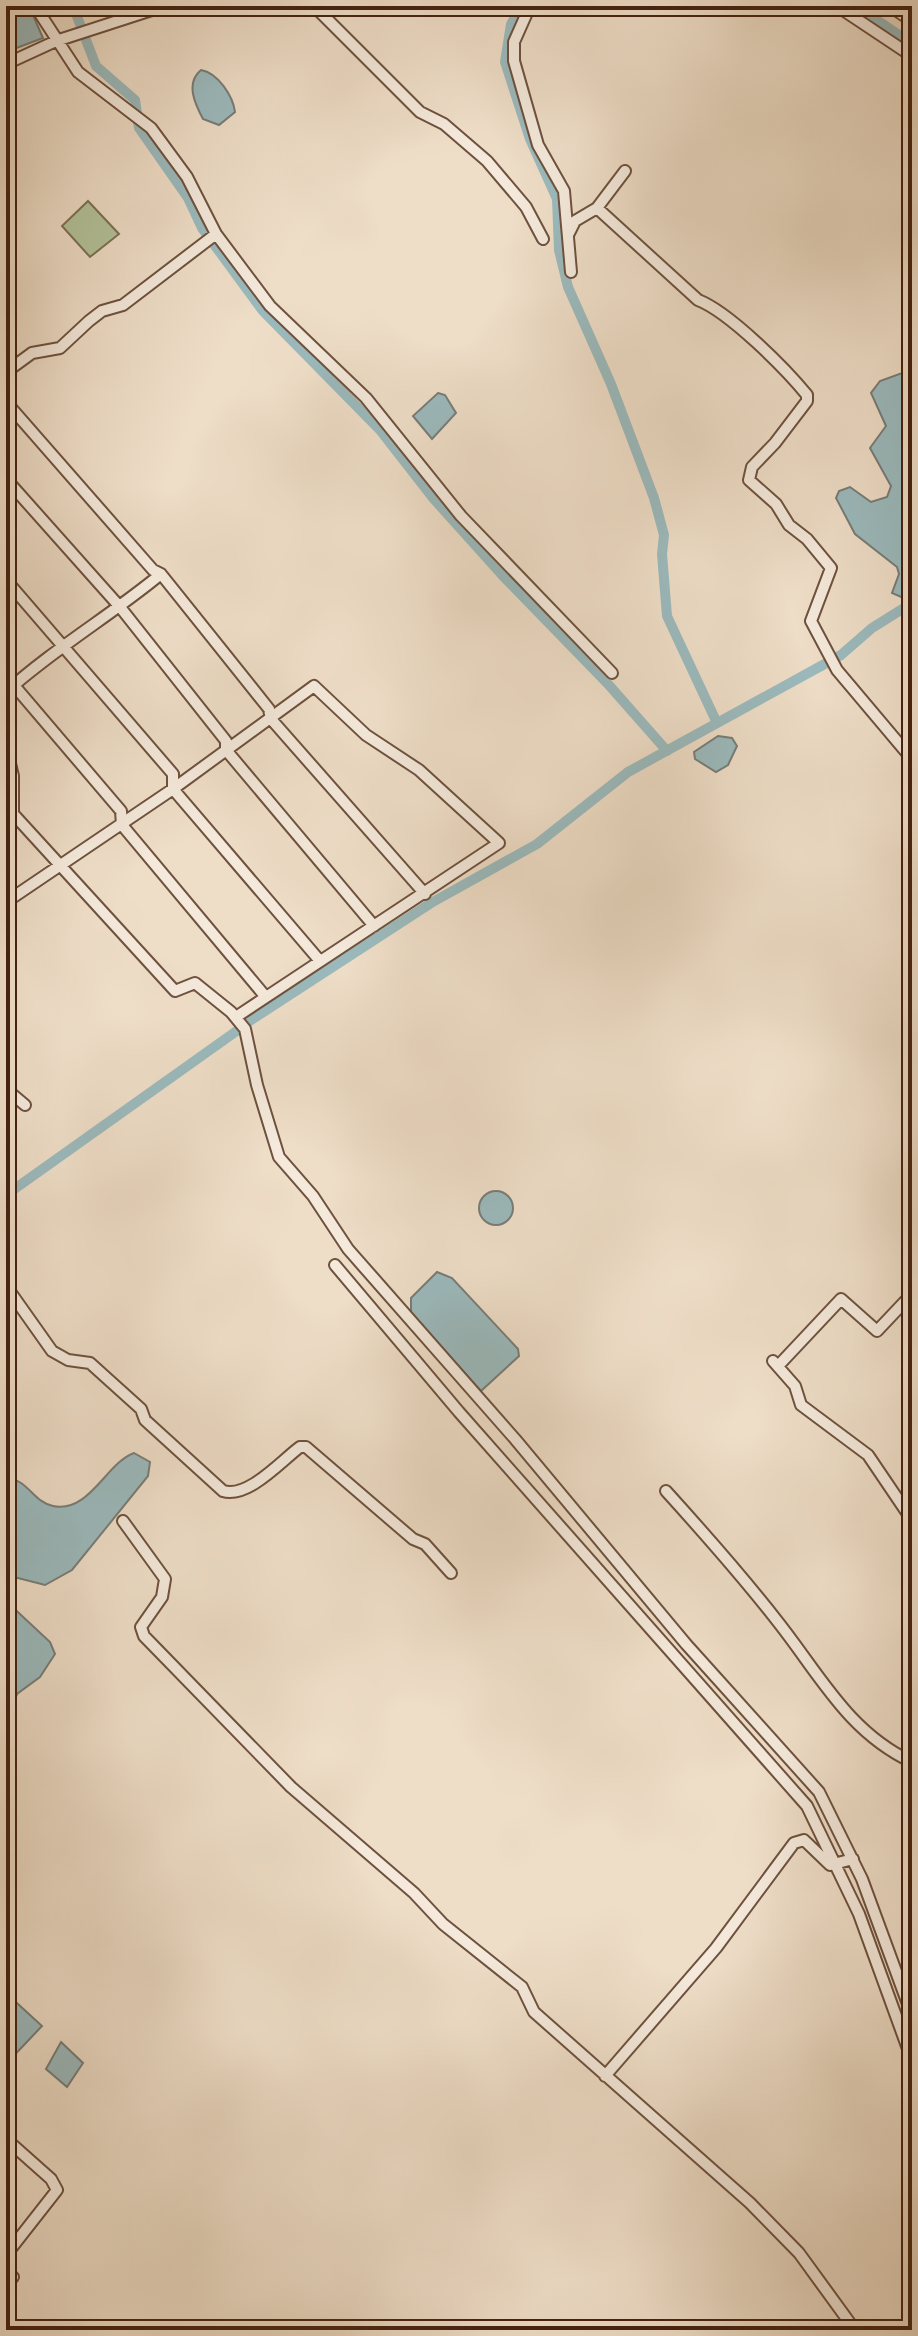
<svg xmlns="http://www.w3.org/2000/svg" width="918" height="2336" font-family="'IM FELL Double Pica',serif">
<rect width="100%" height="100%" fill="#eeddc7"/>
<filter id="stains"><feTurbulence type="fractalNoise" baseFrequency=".0025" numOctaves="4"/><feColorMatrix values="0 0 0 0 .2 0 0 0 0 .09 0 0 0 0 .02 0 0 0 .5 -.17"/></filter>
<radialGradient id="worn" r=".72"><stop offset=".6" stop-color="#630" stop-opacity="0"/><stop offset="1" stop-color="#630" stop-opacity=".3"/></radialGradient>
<path fill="#b3c29a" stroke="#7c7255" stroke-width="2" d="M88 201 119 234 90 257 62 226Z"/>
<path fill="#9bbabd" stroke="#787d78" stroke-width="2" d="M6 6H29L43 38 6 52Z
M201 70C218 73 233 96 235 112L219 125 203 119C195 104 185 83 201 70Z
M902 373 912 378V591L901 597 892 593 899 574 897 567 855 534 836 498 839 491 850 487 871 502 887 497 891 486 870 448 886 426 871 393 880 381Z
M438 393 445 395 456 413 432 439 413 416Z
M718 736 732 738 737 746 728 765 716 772 695 759 694 752Z
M479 1208a17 17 0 1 1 34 0a17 17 0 1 1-34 0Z
M437 1272 452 1278 518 1349 519 1356 481 1391 411 1314V1298Z
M134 1453 150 1462 148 1476 72 1570 45 1585 6 1575V1478C28 1479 33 1502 53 1506 89 1514 106 1463 134 1453Z
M6 1601 50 1642 55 1654 40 1677 17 1694 6 1721Z
M6 1993 42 2026 6 2064Z
M61 2042 83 2063 67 2087 46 2069Z"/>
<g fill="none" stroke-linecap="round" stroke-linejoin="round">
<path stroke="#9bbabd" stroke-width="10" d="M73 6 96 66 135 100 139 128 188 198 202 228 263 311 380 430 433 498 503 576 608 684 667 751
M522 6 511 24 505 62 530 139 557 199 559 250 568 287 611 384 654 498 664 535 662 554 667 616 717 723
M856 6 912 44
M248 1022 431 903 537 844 628 772 841 655 872 628 912 603
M6 1195 238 1030"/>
<defs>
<path id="minor" d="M35 6 78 72 151 128 187 177 216 234 270 306 366 398 461 516 612 673
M314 6 420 112 444 124 487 161 526 207 543 239
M530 6 514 42V61L538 145 564 191 571 272
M837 6 912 56
M890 6 912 21
M6 64 56 41 164 6
M597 208 625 171
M569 233 575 221 597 208 698 300C729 312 785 368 807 395V401L775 443 752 467 749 480 776 504 789 525 807 539 831 568 811 621 837 670 912 759
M6 372 32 353 60 348 89 321 102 311 123 305 216 234
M6 402 153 570 161 574 269 709 271 719 425 894
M6 479 120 607 226 741V750L374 926
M6 580 173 774V789L320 961
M6 676 121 811 122 825 265 996
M6 692C55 648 110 616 161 574
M6 747 13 776V811
M6 806 175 991 195 983 231 1012 245 1029 257 1085 279 1157 313 1196 348 1249 515 1439 686 1644 819 1792 862 1879 912 2015
M6 902 173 789 314 686 366 735 419 770 499 843 236 1017
M6 1089 25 1105
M335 1265 459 1412 807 1806 859 1914 912 2060
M6 1286 52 1351 68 1360 90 1363 141 1409 145 1420 223 1491C248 1499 282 1460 300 1447H306L413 1539 425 1544 451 1573
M773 1361 795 1386 801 1405 868 1455 912 1520
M778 1366 841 1299 877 1331 912 1294
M666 1491C704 1533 743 1577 778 1622 820 1675 848 1732 912 1762
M123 1521 165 1579 162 1597 141 1627 144 1636 291 1787 414 1893 443 1924 522 1987 534 2012 750 2203 799 2253 855 2330
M605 2076 716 1948 794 1843 804 1840 830 1865 853 1859
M6 2139 51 2179 57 2190 6 2255
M6 2271 13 2277 6 2284"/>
</defs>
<use href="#minor" stroke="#6e513e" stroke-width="14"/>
<use href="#minor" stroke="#f4e9db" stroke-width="10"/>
</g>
<rect width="918" height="2336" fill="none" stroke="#eeddc7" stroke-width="32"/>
<rect x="8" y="8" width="902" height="2320" fill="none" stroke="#442210" stroke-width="4"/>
<rect x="16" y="16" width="886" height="2304" fill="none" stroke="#442210" stroke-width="2"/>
<rect width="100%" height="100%" filter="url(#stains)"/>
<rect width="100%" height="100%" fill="url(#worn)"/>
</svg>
